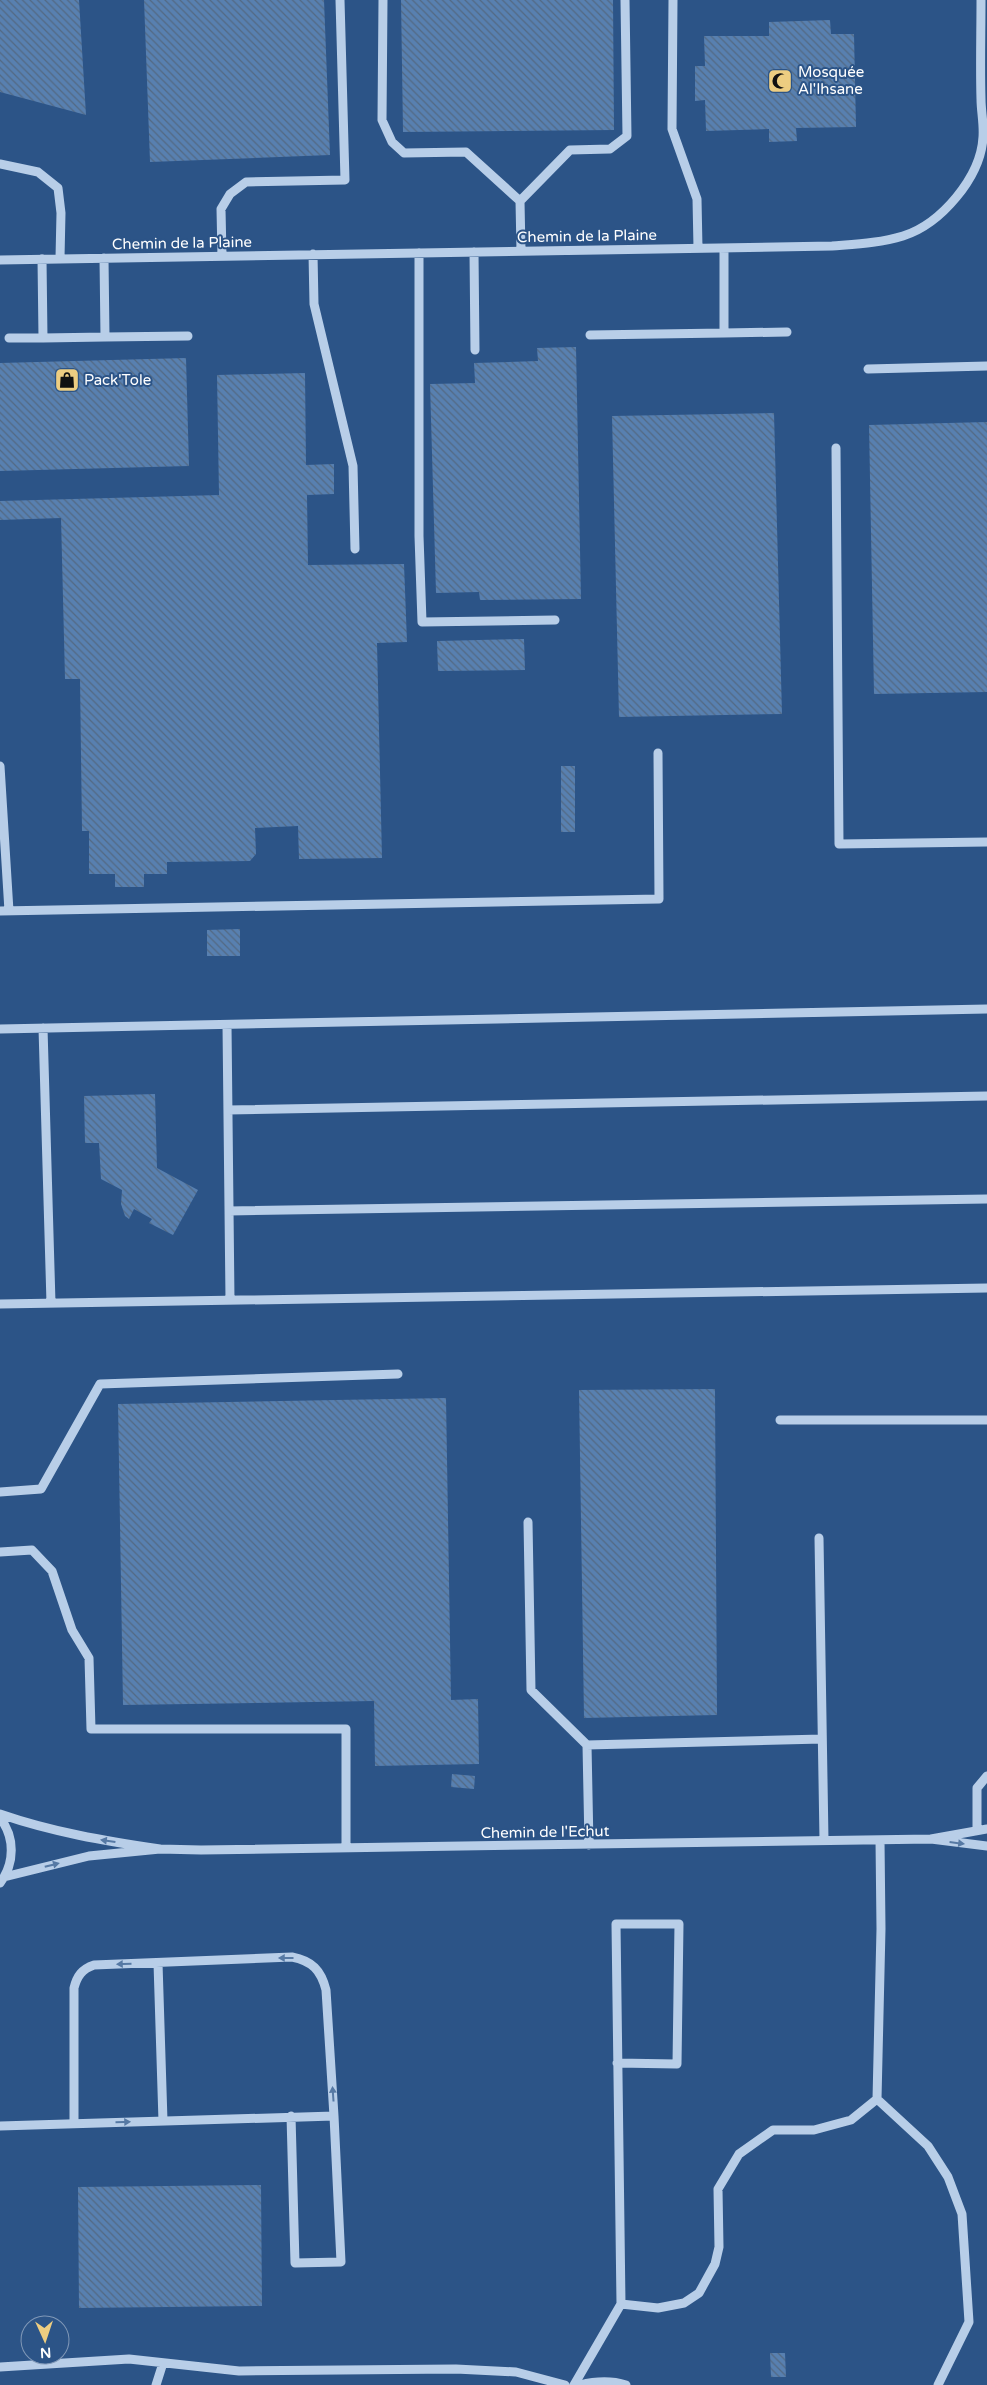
<svg xmlns="http://www.w3.org/2000/svg" width="987" height="2385" font-family="'Varela Round',sans-serif">
<defs>
<pattern id="building-back-hatch" width="6" height="6" patternUnits="userSpaceOnUse" patternTransform="scale(1.25)"><rect width="6" height="6" fill="#5880b0"/><path d="M-1 5l2 2M0 0l6 6M5-1l2 2" fill="none" stroke="#536983"/></pattern>
</defs>
<rect width="100%" height="100%" fill="#2c5487"/>
<path fill="url(#building-back-hatch)" d="M0 0H79L86 115 0 92Z
M144 0H324L330 155 150 162Z
M401 0H613L614 130 403 132Z
M830 20 831 34H854L856 127 796 128 797 141 769 142V129L706 131 705 100 695 101V66H705L704 36H769V22Z
M576 347 581 599 480 600 479 592 436 593 430 384 475 383 474 363 538 361 537 348Z
M186 358 189 466 0 471V363Z
M305 373 306 465 334 464V494L307 495 308 565 404 564 407 642 377 643 382 858 299 859 298 826 255 828 256 854 250 861 167 862V874H144V887H115V874H89V831H82L80 679H65L61 518 0 520V501L219 495 217 375Z
M774 413 782 714 619 717 612 416Z
M987 422V692L874 694 869 425Z
M524 639 525 670 438 671 437 641Z
M561 766H575V832H561Z
M240 929V956H207V930Z
M155 1094 157 1168 198 1190 173 1235 149 1223 152 1219 134 1209 129 1219 125 1216 121 1204 122 1190 101 1179 99 1143H85L84 1096Z
M715 1389 717 1715 584 1718 579 1390Z
M446 1398 451 1700 478 1699 479 1764 375 1766 374 1701 123 1705 118 1404Z
M452 1774 475 1776 474 1789 451 1787Z
M261 2185 262 2306 79 2308 78 2187Z
M770 2353H785L786 2377H771Z"/>
<g fill="none" stroke-linecap="round" stroke-linejoin="round">
<path stroke="#b8cee8" stroke-width="9" d="M383 0 382 120 392 142 404 153 466 152 520 201 521 251
M673 0 672 129 697 199 698 248
M0 164 38 172 58 188 61 213 60 258
M520 201 570 150 610 149 627 136 625 0
M474 252 475 350
M419 253V536L422 622 555 620
M313 254 314 304 353 466 355 549
M222 256 221 209 230 194 246 182 345 180 340 0
M42 259 43 338 105 337 104 258
M0 260 832 246C856 244 880 243 903 236 941 224 981 177 983 137 984 124 981 111 981 99 980 66 981 33 981 0
M724 333 787 332
M590 335 724 333V248
M105 337 188 336
M9 338H43
M868 369 987 366
M836 448 839 844 987 842
M0 766 9 911
M0 911 659 899 658 753
M227 1025 230 1300
M43 1028 51 1303
M0 1029 987 1009
M228 1110 987 1096
M229 1211 987 1199
M0 1304 987 1288
M780 1420H987
M0 1492 41 1489 100 1384 398 1374
M528 1522 531 1690 587 1745
M819 1538 824 1840
M0 1552 32 1550 52 1571 72 1630 89 1658 91 1729H346V1848
M0 1814C52 1832 105 1841 160 1849L89 1856 4 1877
M0 1818C15 1837 15 1863 0 1883
M987 1829 931 1839 987 1846
M977 1830V1788L987 1776
M880 1840 881 1929 877 2099 928 2146 948 2177 962 2214 969 2322 938 2385
M589 1845 587 1745 822 1739
M160 1849 201 1850 931 1839
M158 1963 163 2121
M617 2063 677 2064 679 1924H616L621 2304 658 2308 684 2303 699 2293 715 2264 719 2247 718 2189 739 2154 773 2130H814L851 2120 877 2099
M291 2116 295 2263 341 2262 334 2116
M0 2126 334 2116 326 1990C321 1970 312 1961 292 1957L94 1965C82 1969 77 1976 74 1988V2123
M0 2367 129 2359 239 2371 456 2369 516 2372 565 2385
M156 2385 163 2363
M574 2385 621 2304
M580 2385C596 2381 610 2380 626 2385"/>
</g>
<defs><path id="oneway-solid" d="M-6-.8H1V-3.2L6.5 0L1 3.2V.8H-6Z" transform="scale(1.25)"/></defs>
<g fill="#5679a4">
<use href="#oneway-solid" transform="translate(108 1841) rotate(-172)"/>
<use href="#oneway-solid" transform="translate(957 1843) rotate(7)"/>
<use href="#oneway-solid" transform="translate(52 1865) rotate(-14)"/>
<use href="#oneway-solid" transform="translate(286 1958) rotate(180)"/>
<use href="#oneway-solid" transform="translate(124 1964) rotate(178)"/>
<use href="#oneway-solid" transform="translate(333 2094) rotate(-94)"/>
<use href="#oneway-solid" transform="translate(123 2122) rotate(-2)"/>
</g>
<defs>
<symbol id="mosque-square" viewBox="-11 -11 22 22"><rect x="-9" y="-9" width="18" height="18" rx="4" fill="#edcd81" stroke="#2c5487"/><path d="M3.5-4.9A6 6 0 1 0 3.5 4.9A5 5 0 1 1 3.5-4.9Z" fill="#111"/></symbol>
<symbol id="shop-square" viewBox="-11 -11 22 22"><rect x="-9" y="-9" width="18" height="18" rx="4" fill="#edcd81" stroke="#2c5487"/><path d="M-5-2.5h2.3a2.7 3.5 0 0 1 5.4 0H5L5.5 6h-11ZM-1.5-2.5h3a1.5 2.3 0 0 0-3 0Z" fill="#111"/></symbol>
</defs>
<g fill-rule="evenodd">
<use href="#mosque-square" x="766" y="67" width="28" height="28"/>
<use href="#shop-square" x="53" y="366" width="28" height="28"/>
</g>
<g text-anchor="middle" stroke-width="4" stroke-linejoin="round" paint-order="stroke">
<g font-size="15" fill="#fff" stroke="#2c5487" text-anchor="start">
<text x="798" y="77">Mosquée<tspan x="798" dy="17">Al'Ihsane</tspan></text>
<text x="84" y="385">Pack'Tole</text>
</g>
<g font-size="15" fill="#fff" stroke="#2c5487">
<text transform="translate(587 236) rotate(-1)" y="5">Chemin de la Plaine</text>
<text transform="translate(182 243) rotate(-1)" y="5">Chemin de la Plaine</text>
<text transform="translate(545 1832) rotate(-1)" y="5">Chemin de l'Echut</text>
</g>
</g>
<g transform="translate(45 2340) rotate(177)"><circle r="24" fill="#2c5487" stroke="#8098b7"/>
<path d="M0-4L9 19L0 12L-9 19Z" fill="#edcd81"/>
<text y="-8" font-size="14" font-weight="bold" text-anchor="middle" fill="#ffffff">N</text>
</g>
</svg>
